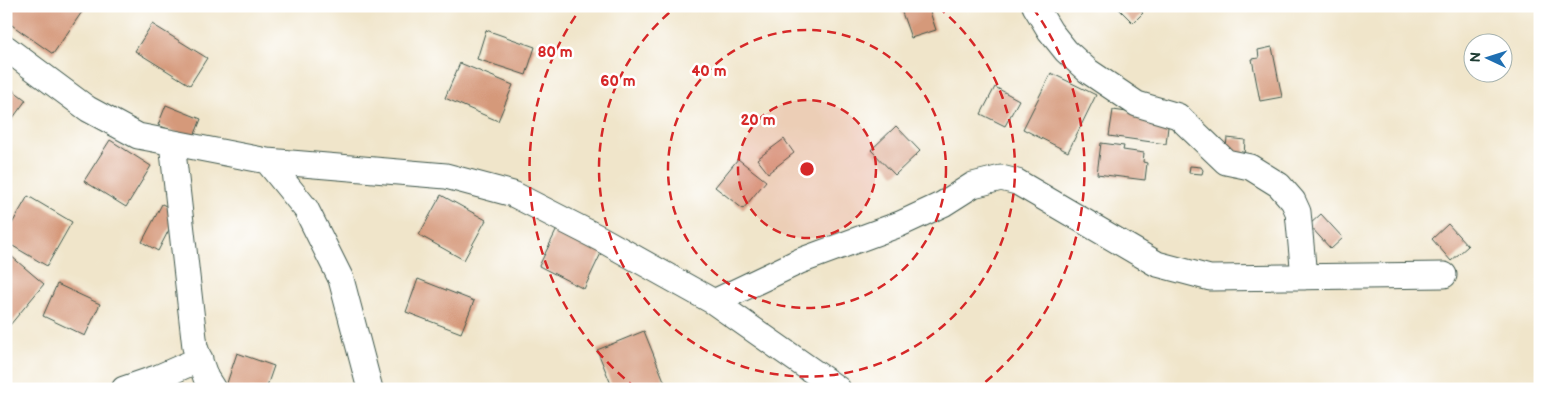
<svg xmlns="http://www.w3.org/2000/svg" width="1546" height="395" font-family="'Balsamiq Sans',sans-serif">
<rect width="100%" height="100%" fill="#fff"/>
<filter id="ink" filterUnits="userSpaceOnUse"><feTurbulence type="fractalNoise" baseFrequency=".02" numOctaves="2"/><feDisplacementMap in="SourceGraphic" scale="10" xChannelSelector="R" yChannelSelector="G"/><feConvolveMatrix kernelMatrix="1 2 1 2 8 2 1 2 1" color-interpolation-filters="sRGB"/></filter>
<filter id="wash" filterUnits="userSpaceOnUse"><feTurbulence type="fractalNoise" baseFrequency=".0096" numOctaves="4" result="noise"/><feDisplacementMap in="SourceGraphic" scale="20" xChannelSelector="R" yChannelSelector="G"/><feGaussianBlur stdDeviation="1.12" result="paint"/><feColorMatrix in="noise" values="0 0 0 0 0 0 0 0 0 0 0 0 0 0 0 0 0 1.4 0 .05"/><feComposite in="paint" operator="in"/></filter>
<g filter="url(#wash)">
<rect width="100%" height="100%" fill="#f0e5ca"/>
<g id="blocks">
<path fill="#d5997a" d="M6 6H86L53 54 6 21Z
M928 6 936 30 911 38 900 7Z
M1116 6H1135L1143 13 1133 23Z
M152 24 207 58 190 85 135 51Z
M486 30 535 47 526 75 477 59Z
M1272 47 1282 97 1260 101 1252 59 1259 58 1258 50Z
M460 63 513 85 498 121 445 98Z
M1051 73 1096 95 1068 152 1023 129Z
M6 85 26 100 10 122 6 119Z
M995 87 1019 100 1005 126 981 114Z
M166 105 201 119 193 139 158 125Z
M1113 110 1169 118 1166 144 1109 136Z
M896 126 920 151 895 175 871 150Z
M1227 138 1245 140 1244 156 1225 155Z
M784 139 794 153 768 173 757 159Z
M110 140 151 166 126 207 84 181Z
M1101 143 1124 146 1123 150 1144 153 1143 162 1147 163 1145 180 1097 174Z
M738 159 766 181 743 209 715 187Z
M1190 166 1201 167 1203 170 1202 174 1189 173Z
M441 195 486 220 464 260 419 235Z
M28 196 72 222 47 266 6 242V234Z
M162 204 178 212 158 251 142 242Z
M1321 214 1343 238 1331 249 1309 225Z
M1448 224 1468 246 1451 261 1432 239Z
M558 227 603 249 584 289 539 266Z
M11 256 44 284 10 325 6 321V261Z
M418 279 474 301 461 333 406 312Z
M57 284 100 304 85 336 43 316Z
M644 331 667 388 613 389 597 350Z
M237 353 274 366 266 389H225Z"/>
</g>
</g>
<g filter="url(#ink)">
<use href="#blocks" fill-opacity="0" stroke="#3e564a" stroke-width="1"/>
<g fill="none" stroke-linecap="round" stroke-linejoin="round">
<defs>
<path id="minor" d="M1035 6 1050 31 1066 51 1088 71 1137 104 1178 116 1226 162 1250 167 1279 185 1293 201 1298 212 1304 277
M6 48 88 109 138 136 267 161 446 176 513 194 601 239 714 302 838 389
M172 143 195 347 206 378 213 389
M267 161 306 209 341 279 370 389
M714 302 800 261 900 224 943 204 973 185 1001 178 1017 182 1157 264 1210 278 1444 275
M124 389 159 377 200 359"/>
</defs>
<use href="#minor" stroke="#3e564a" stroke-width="27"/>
<use href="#minor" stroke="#fff" stroke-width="25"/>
</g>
</g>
<circle cx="807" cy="169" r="69" fill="#d62828" fill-opacity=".12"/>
<g fill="none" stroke="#d62828" stroke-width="2.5" stroke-dasharray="9 6">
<circle cx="807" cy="169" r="69"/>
<circle cx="807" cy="169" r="139"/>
<path d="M938 7A208 208 0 1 1 676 7"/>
<path d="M636 388A278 278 0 0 1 581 8M1033 8A278 278 0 0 1 978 388"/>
</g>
<circle cx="807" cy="169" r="8" fill="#d62828" stroke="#fff" stroke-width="2.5"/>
<g font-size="15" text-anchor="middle" font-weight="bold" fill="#d62828" stroke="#fff" stroke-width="5" stroke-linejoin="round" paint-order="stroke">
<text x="555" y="57">80 m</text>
<text x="709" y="76">40 m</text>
<text x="618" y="86">60 m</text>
<text x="758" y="125">20 m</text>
</g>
<rect width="1546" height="395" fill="none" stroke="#fff" stroke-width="25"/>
<g transform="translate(1488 58) rotate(274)"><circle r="24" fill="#ffffff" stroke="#a5b1ae"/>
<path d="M0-4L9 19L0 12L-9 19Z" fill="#1f6fb2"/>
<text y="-8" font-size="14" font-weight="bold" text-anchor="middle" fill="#1f3d34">N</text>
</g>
</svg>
